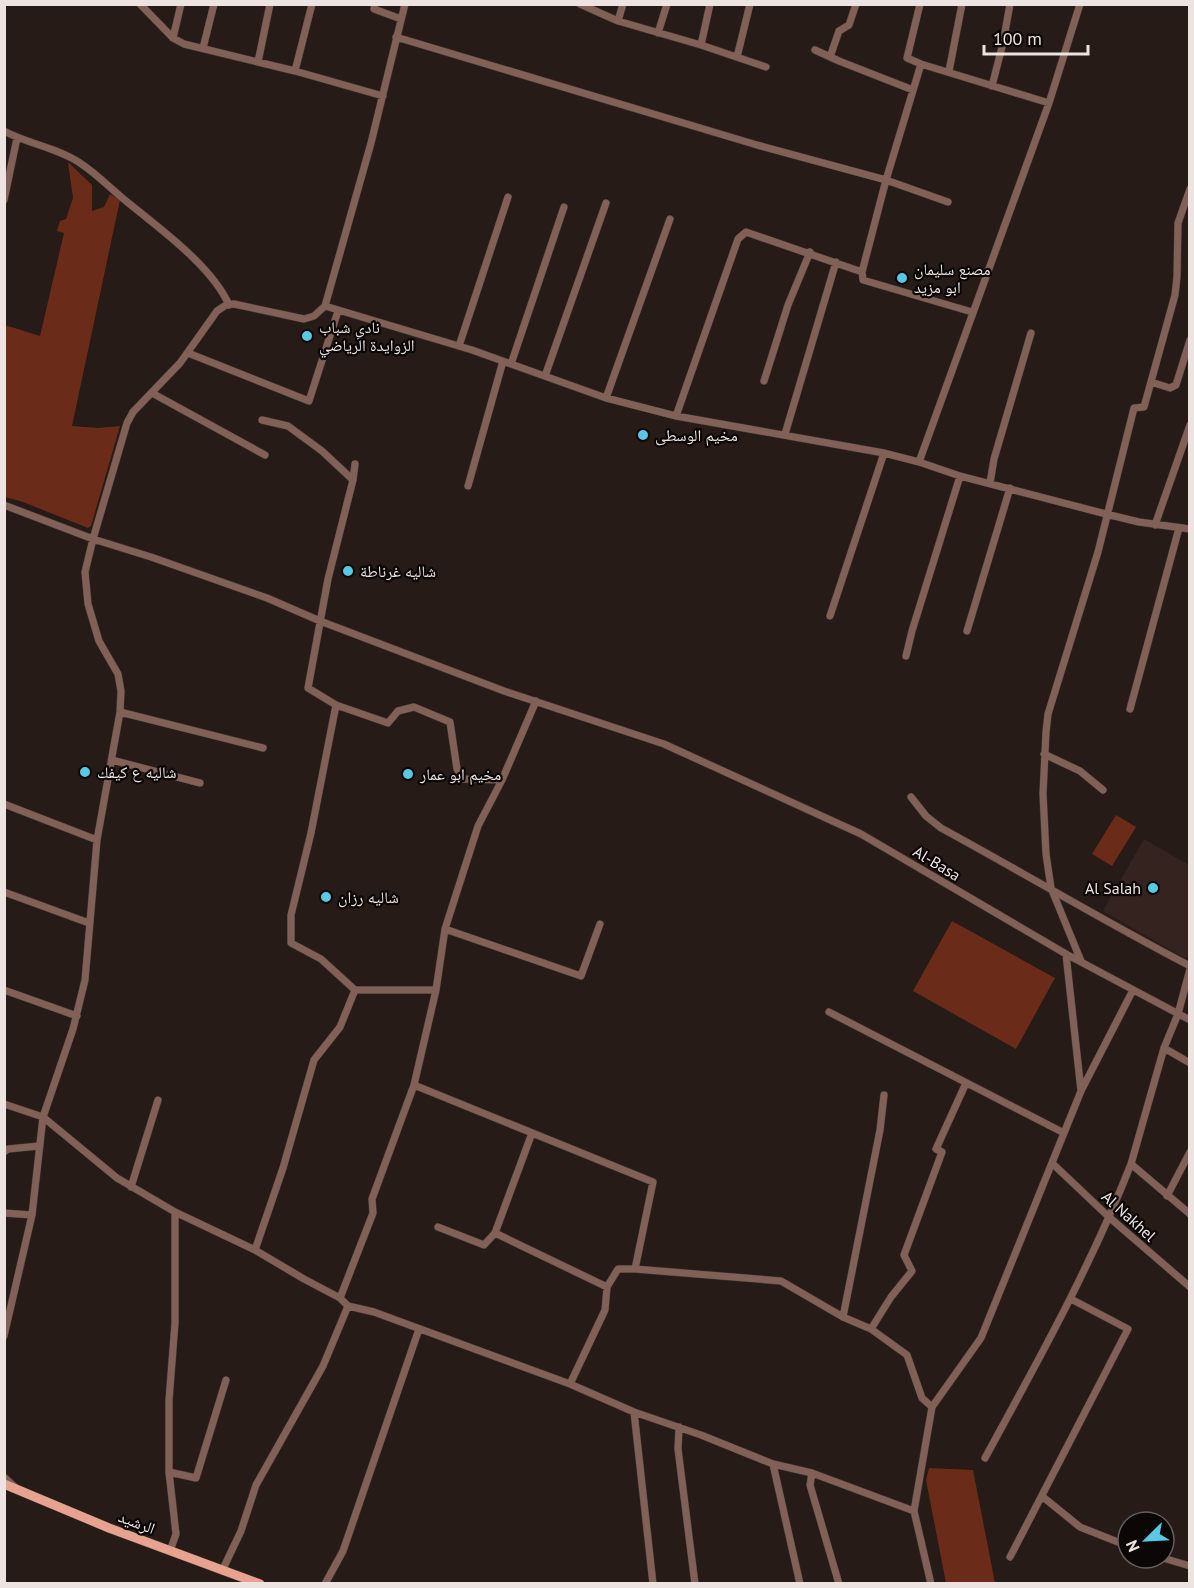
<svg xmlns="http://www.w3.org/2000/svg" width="1194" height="1588" font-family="'PT Sans','Noto Naskh Arabic',sans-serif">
<rect width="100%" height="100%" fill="#261b17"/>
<path fill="#34231e" d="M1144 839 1189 865 1190 948 1186 959 1103 911Z"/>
<path fill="#6b2b19" d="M68 162 92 185V211L104 207 110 194 120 200 72 426 98 428 120 426 91 526 88 528 23 502 5 497V325L40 336 64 233 57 231 60 221 66 219 73 198Z
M1116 815 1136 827 1112 866 1092 854Z
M952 921 1055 978 1016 1049 913 991Z
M929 1468 973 1470 995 1583H946L926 1480Z"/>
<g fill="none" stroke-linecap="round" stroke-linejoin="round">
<defs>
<path id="minor" d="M140 4 173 38 184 44 295 71 383 96
M375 4 374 9 401 19
M580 4 618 21 701 45 766 67
M920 4 907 58 921 64 886 180 862 272 863 280 972 312
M618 21 623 4
M658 33 667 4
M396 37 757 145 886 180 948 202
M173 38 181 4
M701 45 710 4
M203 48 214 4
M815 50 839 61 913 90
M737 57 750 4
M830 57 839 31 849 25 856 4
M258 62 270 4
M921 64 1049 103
M295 71 312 4
M949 71 962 4
M992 86 1003 43 1010 4
M4 131C28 144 58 148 80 163 97 174 111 189 126 201 159 228 212 266 229 305
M4 200 17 138
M325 306 472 350 606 398 676 416 884 453 919 462 960 476 1106 514 1139 522 1190 529
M459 346 508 197
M188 353 309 401 338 311
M511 364 564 207
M545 376 606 203
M764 381 788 305 810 252
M1151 382 1170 388 1176 385 1190 340
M152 393 265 455
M606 398 670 219
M676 416 738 239 746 232 862 272
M262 420 288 426 322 451 353 480
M785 434 836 262
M919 462 1049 103 1080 4
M355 464 353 480 328 579 308 688 336 705 388 723 398 711 414 707 450 722 457 769 462 779 502 780
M990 483 994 459 1031 333
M468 486 503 361
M4 505 93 539 151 557 267 598 320 621 504 691 664 744 861 834 1066 954 1190 1020
M1155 525 1190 425
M830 616 884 453
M967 631 1010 488
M906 656 912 631 960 476
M336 705 311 833 291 915V943L321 959 355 990H436
M1130 709 1179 528
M120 712 263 748
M1044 754 1080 771 1103 790
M112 760 200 783
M911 797 926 816 941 828C1024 873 1105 922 1190 966
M4 804 97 840
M4 892 89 923
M445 929 581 976 600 924
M1066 954 1081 1091
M1081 961 1051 888 1046 854 1043 794 1046 732 1048 714 1098 552 1134 408 1144 407 1175 295 1177 277 1178 223 1190 189
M1190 969 1178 1014 1164 1048 1131 1164 1190 1214
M4 990 77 1016
M829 1012 1064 1133
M1164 1048 1190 1063
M414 1085 653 1182 635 1269
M4 1104 43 1117 117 1178 175 1212 255 1250 304 1279 340 1298 348 1306 374 1312 570 1384 634 1412 701 1435 773 1464 812 1473 914 1511
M4 1152 8 1149 39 1146
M1053 1164 1110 1218 1190 1287
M131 1187 158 1100
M1167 1196 1190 1152
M4 1213 32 1215
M438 1227 484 1245 495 1233 607 1287
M495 1233 532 1133
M255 1250 283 1168 314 1060 340 1027 355 990
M340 1298 373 1213 372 1199 414 1085 436 990 445 929 478 826 502 780 536 701
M843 1317 880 1130 884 1095
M871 1329 891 1297 912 1271 904 1255 942 1152 936 1149 966 1083
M4 1336 32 1215 43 1117 73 1029 85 980 97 840 120 712 121 691 118 674 99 641 88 604 85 572 93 539 127 423 133 412 180 363 217 311 226 305 234 304 304 319 314 316 325 306 371 143 405 4
M570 1384 605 1310 607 1287 618 1269H635L781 1281 843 1317 871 1329 907 1355 922 1398 932 1407
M634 1412 653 1584
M679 1427 678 1449 695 1584
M985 1458C1038 1361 1091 1266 1131 1164
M773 1464 800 1584
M169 1472 196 1478 226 1380
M812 1473 810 1485 839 1584
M4 1477 16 1488
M1043 1497 1080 1527 1128 1546
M170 1551 176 1534 169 1472V1400L175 1323V1212
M1010 1557 1128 1329 1071 1299
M1163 1558 1190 1566
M222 1571 241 1531 256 1485 323 1366 348 1306
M325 1584 343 1551 419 1329
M931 1584 914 1511 932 1407 981 1338 1081 1091 1133 990"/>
<path id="major" d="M4 1484 109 1528 260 1584"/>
</defs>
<use href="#minor" stroke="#423733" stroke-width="8"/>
<use href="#major" stroke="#423733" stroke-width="10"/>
<use href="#minor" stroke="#816057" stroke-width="7"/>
<use href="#major" stroke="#e7a38f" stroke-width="9"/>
</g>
<g fill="#59c8e4" stroke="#0b0706" stroke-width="2">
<circle cx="902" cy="278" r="6"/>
<circle cx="307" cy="336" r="6"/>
<circle cx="643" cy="435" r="6"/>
<circle cx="348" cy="571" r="6"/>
<circle cx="85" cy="772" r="6"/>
<circle cx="408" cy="774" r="6"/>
<circle cx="1153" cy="888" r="6"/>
<circle cx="326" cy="897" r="6"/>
</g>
<g text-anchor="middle" stroke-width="4.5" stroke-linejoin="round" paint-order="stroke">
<g font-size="16" fill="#ede4e2" stroke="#0b0706" text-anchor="start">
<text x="914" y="275">مصنع سليمان<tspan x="914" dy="18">ابو مزيد</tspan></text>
<text x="319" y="333">نادي شباب<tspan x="319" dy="18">الزوايدة الرياضي</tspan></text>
<text x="655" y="441">مخيم الوسطى</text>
<text x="360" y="577">شاليه غرناطة</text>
<text x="97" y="778">شاليه ع كيفك</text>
<text x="420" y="780">مخيم ابو عمار</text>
<text x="1141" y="894" text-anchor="end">Al Salah</text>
<text x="338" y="903">شاليه رزان</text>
</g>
<g font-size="16" fill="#ede4e2" stroke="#0b0706">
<text transform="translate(937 863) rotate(31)" y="6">Al-Basa</text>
<text transform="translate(1129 1216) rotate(42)" y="6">Al Nakhel</text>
<text transform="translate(137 1522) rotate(21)" y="6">الرشيد</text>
</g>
</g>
<rect width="1194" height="1588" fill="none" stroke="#ede4e2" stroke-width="12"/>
<g transform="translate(1146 1540) rotate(246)"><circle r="28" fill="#0b0706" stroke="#655f5e" stroke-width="1.5"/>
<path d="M0-4.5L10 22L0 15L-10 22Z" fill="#59c8e4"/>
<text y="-9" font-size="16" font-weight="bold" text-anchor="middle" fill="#ede4e2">N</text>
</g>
<path d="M984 45v9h104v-9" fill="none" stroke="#ede4e2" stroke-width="3"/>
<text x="993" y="45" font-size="18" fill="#ede4e2" stroke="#0b0706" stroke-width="4.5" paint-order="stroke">100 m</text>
</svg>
